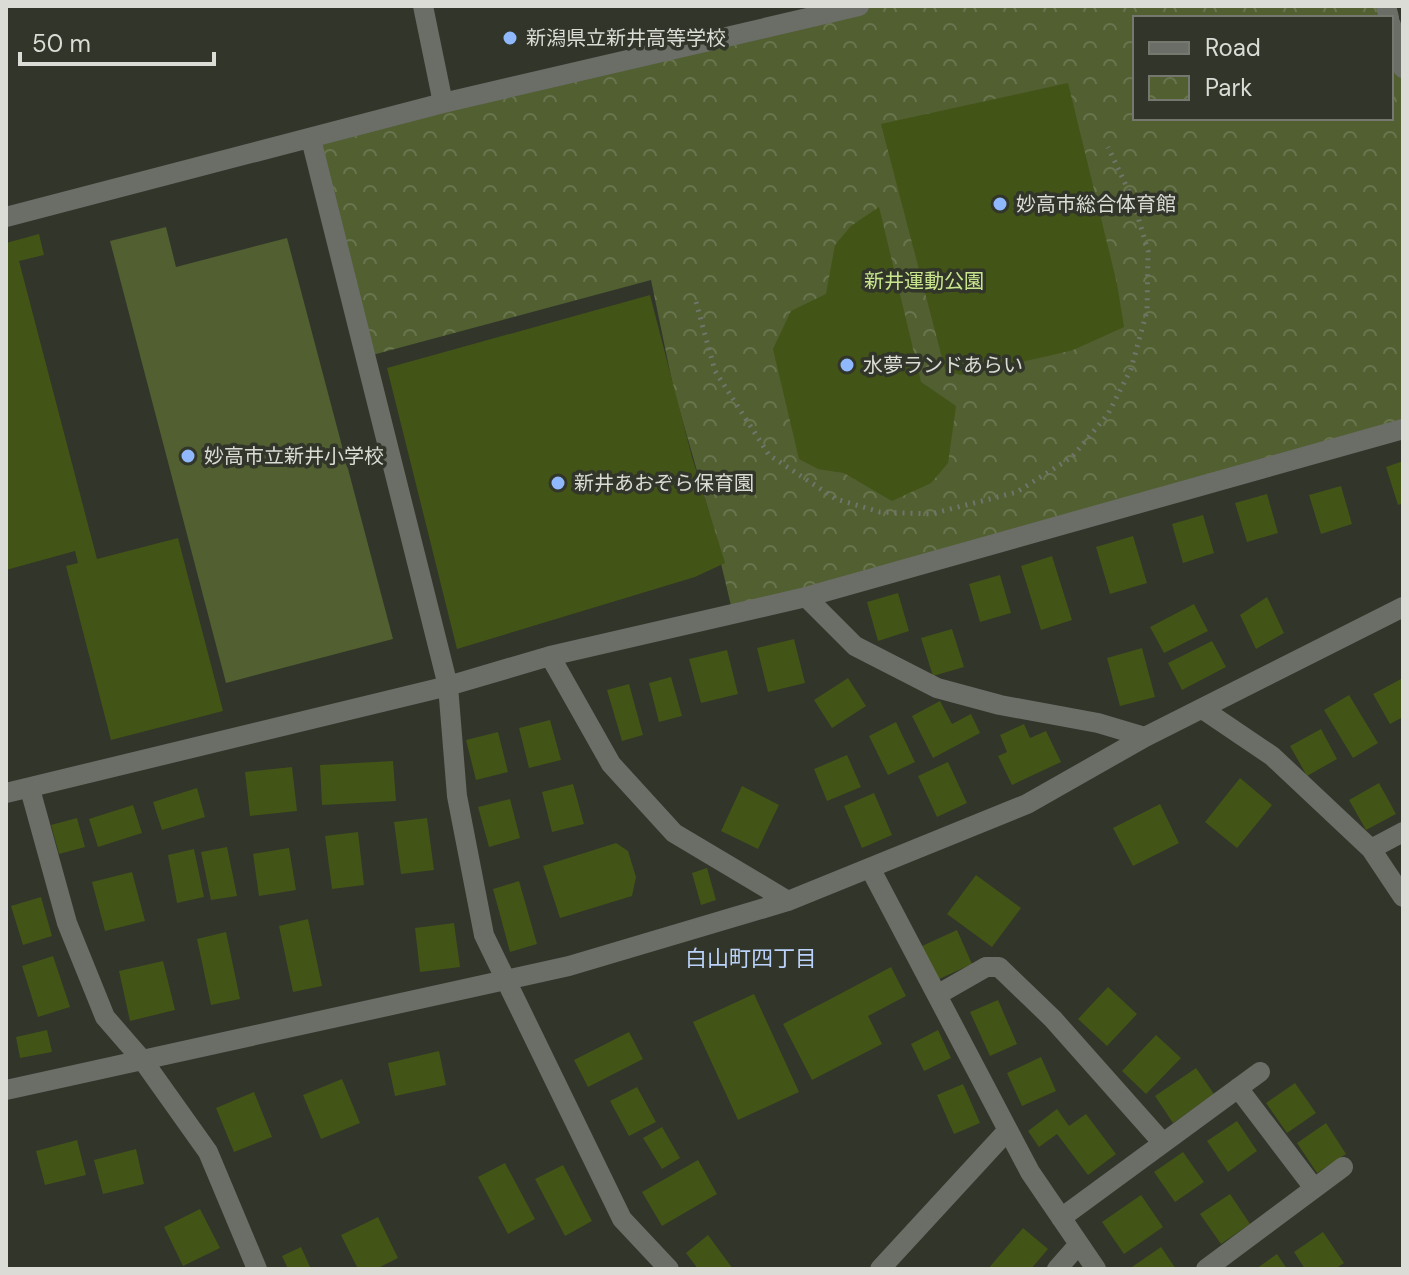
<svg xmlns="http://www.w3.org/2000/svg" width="1409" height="1275" font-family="'DM Sans','Noto Sans JP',sans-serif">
<defs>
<pattern id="park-crowns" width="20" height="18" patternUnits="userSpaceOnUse" patternTransform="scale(2)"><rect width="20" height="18" fill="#515f31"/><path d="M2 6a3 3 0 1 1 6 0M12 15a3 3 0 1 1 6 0" fill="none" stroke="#69754e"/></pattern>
</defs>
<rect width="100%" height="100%" fill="#31352a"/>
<path fill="url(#park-crowns)" d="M859 6H1386L1389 18H1135V118H1391V25L1403 68V429L733 614 708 509 674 391 651 280 365 357 311 139Z"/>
<path fill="#515f31" d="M166 227 176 267 287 238 393 639 226 683 110 241Z"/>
<path fill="#435417" d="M1068 83 1117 284 1124 327 1073 350 1048 356 960 375 945 369 881 124Z
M879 207 921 382 956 406 948 463 931 483 892 501 844 473 818 469 799 459 773 349 791 311 826 294 835 245 851 226Z
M39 234 44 255 19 261 97 559 178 538 223 711 111 740 66 566 78 563 75 551 6 570V243Z
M650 295 692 457 725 563 695 577 457 649 387 368Z
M1403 461V503L1398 505 1386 467Z
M1341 486 1352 524 1321 534 1309 495Z
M1267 494 1278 533 1247 542 1235 503Z
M1203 515 1214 553 1183 563 1172 524Z
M1133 536 1147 583 1110 594 1096 547Z
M1052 556 1072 620 1041 630 1021 566Z
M1000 575 1011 613 980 622 969 584Z
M898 593 909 631 878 641 867 602Z
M1267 597 1284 633 1256 649 1240 615Z
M1194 604 1208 631 1164 653 1150 627Z
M952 629 964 667 933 676 921 638Z
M794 639 805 683 768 692 757 648Z
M1212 641 1226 667 1182 690 1168 663Z
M1142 648 1155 697 1120 706 1107 658Z
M727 650 738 694 701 703 689 659Z
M671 677 682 716 659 722 649 683Z
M848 678 866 706 832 728 814 700Z
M1403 678V717L1390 724 1373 694Z
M629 684 643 735 622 741 607 690Z
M1349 695 1378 743 1353 758 1324 710Z
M940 701 952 724 971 714 980 733 933 758 912 716Z
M550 720 561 760 529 768 519 728Z
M896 722 915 762 888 775 869 736Z
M1024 724 1030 738 1046 731 1061 762 1012 785 998 756 1007 752 1000 735Z
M1321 729 1337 759 1307 776 1290 746Z
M498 732 508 772 476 780 466 740Z
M847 755 861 787 827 801 814 769Z
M393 761 396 801 322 805 320 765Z
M948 762 967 803 937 817 918 776Z
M292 767 297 811 250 816 245 772Z
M1240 778 1272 805 1237 848 1205 822Z
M1379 783 1396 814 1366 830 1349 800Z
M573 784 584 824 552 832 542 792Z
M742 786 779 805 758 849 721 831Z
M197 788 205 817 162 830 153 802Z
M874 793 892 835 862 848 844 806Z
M510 799 520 838 489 847 478 807Z
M1160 804 1179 843 1133 866 1113 828Z
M133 805 142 833 98 847 89 819Z
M77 818 85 847 59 854 51 825Z
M427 818 434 870 401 874 394 822Z
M358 832 364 885 332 889 325 836Z
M616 843 628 851 636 877 632 896 560 918 543 866Z
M227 847 237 896 211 900 201 852Z
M289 848 296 890 259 896 253 854Z
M194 849 204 897 177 903 168 855Z
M707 868 716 900 701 905 692 873Z
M132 872 145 921 105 931 92 882Z
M976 875 1021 908 992 947 947 914Z
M519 881 537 944 510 952 493 889Z
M41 897 52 936 23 945 11 906Z
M308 919 322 986 293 992 279 926Z
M454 923 460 967 420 972 415 928Z
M957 930 972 964 937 980 922 946Z
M226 932 240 999 211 1005 197 939Z
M53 956 70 1007 38 1017 22 966Z
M163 961 175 1010 130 1021 119 971Z
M891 967 906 996 868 1016 882 1044 812 1080 783 1024Z
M1108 987 1137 1014 1107 1046 1078 1019Z
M754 994 799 1092 738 1120 693 1022Z
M998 1000 1017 1044 990 1056 970 1012Z
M47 1030 52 1052 20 1058 16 1037Z
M938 1030 951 1058 924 1071 911 1044Z
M629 1032 643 1059 588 1087 574 1060Z
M1156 1035 1181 1058 1146 1094 1122 1071Z
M439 1051 446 1085 395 1096 388 1063Z
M1041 1057 1056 1091 1022 1106 1007 1073Z
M1196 1068 1214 1094 1173 1123 1155 1096Z
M342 1079 360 1123 321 1139 303 1095Z
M1295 1083 1316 1113 1287 1133 1266 1103Z
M963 1084 980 1123 954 1134 937 1095Z
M637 1087 656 1122 629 1136 610 1101Z
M254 1092 272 1137 234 1152 216 1108Z
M1057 1109 1069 1126 1086 1114 1116 1154 1088 1175 1057 1134 1039 1147 1028 1131Z
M1237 1121 1257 1151 1228 1172 1207 1141Z
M1326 1123 1346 1154 1317 1173 1297 1143Z
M662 1127 680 1158 662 1169 643 1138Z
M77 1140 86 1175 45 1185 36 1151Z
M136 1149 144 1184 103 1194 94 1160Z
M1183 1152 1204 1182 1175 1202 1154 1172Z
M698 1160 717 1194 662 1226 642 1192Z
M505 1163 535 1219 508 1234 478 1177Z
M563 1165 592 1221 565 1236 535 1179Z
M1230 1194 1250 1224 1221 1244 1200 1214Z
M1141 1195 1163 1227 1124 1254 1102 1222Z
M200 1209 220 1248 183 1266 164 1227Z
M378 1217 398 1258 376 1269H358L341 1235Z
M1023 1228 1048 1249 1031 1269H988Z
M1323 1232 1344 1263 1335 1269H1305L1294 1252Z
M708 1235 733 1269H698L686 1253Z
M301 1247 311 1269H288L282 1256Z
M1161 1247 1176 1269H1129Z
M1277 1254 1287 1269H1256Z"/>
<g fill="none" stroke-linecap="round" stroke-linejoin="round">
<path stroke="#71746b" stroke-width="5" stroke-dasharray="2 6" stroke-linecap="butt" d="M696 302 715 371 769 455 836 499 880 512 931 514 1017 492 1072 457 1108 414 1131 369 1147 311 1148 251 1133 200 1108 147"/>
<path stroke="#6b6d67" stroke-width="20" d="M423 6 443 103
M1386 6 1389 18
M1391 25 1403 68
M311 139 448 686 457 796 484 935 622 1219 669 1269
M6 217 443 103 859 6
M806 597 855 646 937 688 1000 705 1098 723 1145 737
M550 656 611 764 674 833 788 901
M1204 710 1272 756 1371 849 1403 897
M30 789 67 923 105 1017 144 1062 208 1152 257 1269
M6 793 448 686 550 656 806 597 1403 429
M1371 849 1403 832
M870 868 1030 1172 1096 1269
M937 995 986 967H999L1053 1019 1163 1143
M1238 1088 1314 1188
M6 1090 569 966 788 901 1027 804 1145 737 1403 607
M1061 1218 1260 1072
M880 1269 1008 1130
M1057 1269 1079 1244
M1206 1269 1343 1167"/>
</g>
<g fill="#8fb8fd" stroke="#31352a" stroke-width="3">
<circle cx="510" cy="38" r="8"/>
<circle cx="1000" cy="204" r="8"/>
<circle cx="847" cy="365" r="8"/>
<circle cx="188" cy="456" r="8"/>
<circle cx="558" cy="483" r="8"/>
</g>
<g text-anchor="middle" stroke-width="7" stroke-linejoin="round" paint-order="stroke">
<g font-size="20" fill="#dadcd5" stroke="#31352a" text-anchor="start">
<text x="526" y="45">新潟県立新井高等学校</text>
<text x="1016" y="211">妙高市総合体育館</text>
<text x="863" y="372">水夢ランドあらい</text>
<text x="204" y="463">妙高市立新井小学校</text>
<text x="574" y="490">新井あおぞら保育園</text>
</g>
<g font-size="20" fill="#c9e68e" stroke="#31352a">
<text x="924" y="288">新井運動公園</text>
</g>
<g font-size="22" fill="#bbd3fa" stroke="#31352a">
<text x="751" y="966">白山町四丁目</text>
</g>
</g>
<rect width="1409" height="1275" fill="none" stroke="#dadcd5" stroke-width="16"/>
<rect x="1133" y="16" width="260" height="104" fill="#31352a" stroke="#75786e" stroke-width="2"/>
<rect x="1149" y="42" width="40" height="12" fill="#6b6d67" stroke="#75786e" stroke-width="2"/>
<text x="1205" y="56" font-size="24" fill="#dadcd5">Road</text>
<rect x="1149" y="76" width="40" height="24" fill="url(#park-crowns)" stroke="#75786e" stroke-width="2"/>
<text x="1205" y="96" font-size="24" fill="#dadcd5">Park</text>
<path d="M20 52v12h194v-12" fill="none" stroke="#dadcd5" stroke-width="4"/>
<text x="32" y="52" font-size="24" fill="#dadcd5" stroke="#31352a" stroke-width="6" paint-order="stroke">50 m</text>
</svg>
